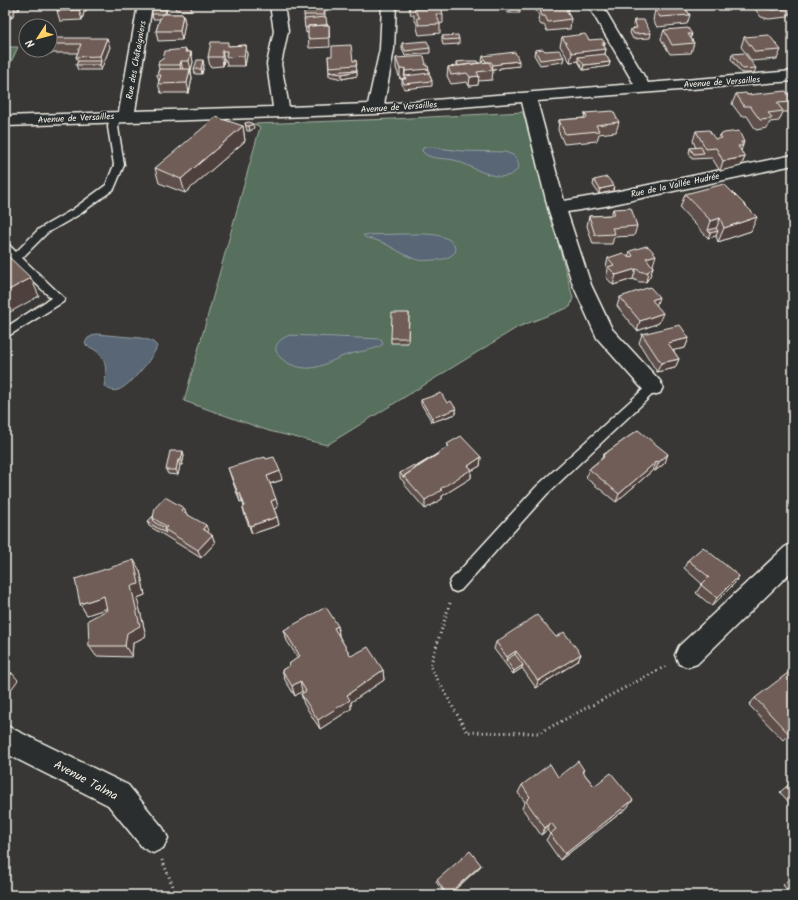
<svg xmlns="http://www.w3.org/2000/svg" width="798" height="900" font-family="Kalam,sans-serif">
<rect width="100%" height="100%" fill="#383736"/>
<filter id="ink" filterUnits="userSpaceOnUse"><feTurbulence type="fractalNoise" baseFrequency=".025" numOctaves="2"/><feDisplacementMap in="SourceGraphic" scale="8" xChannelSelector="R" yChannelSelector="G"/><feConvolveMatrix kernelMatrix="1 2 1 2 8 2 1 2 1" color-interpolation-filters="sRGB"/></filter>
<g filter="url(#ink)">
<path fill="#56705d" stroke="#a5b0a2" d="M5 47H18L7 71H5Z
M523 112 573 298 570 307 518 327 327 445 269 431 184 401 260 127 254 124 392 119Z"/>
<path fill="#586674" stroke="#969ea2" d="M430 147 462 151 505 152 513 155 517 159 519 167C506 189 474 167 457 161 447 157 429 161 422 151L423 148Z
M401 234C417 235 452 229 456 251 450 258 443 260 434 260 429 260 423 261 418 260 400 255 386 240 366 238L363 235Z
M96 334 141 338 152 341 157 346C154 357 130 386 118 390 113 392 108 389 104 386 108 367 106 353 87 346L85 343 88 338Z
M290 335 381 339 383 344 379 347C368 351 355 352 343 356 333 360 322 367 311 368 289 370 257 348 290 335Z"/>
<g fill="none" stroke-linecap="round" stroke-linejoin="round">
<defs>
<path id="lane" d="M115 113 120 116 118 127 124 165 114 189 80 214 47 233 22 258 65 299 63 302 5 338V328L51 298 5 254V244L9 245 16 252 39 229 72 210 106 185 114 165 108 127 110 116Z
M653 382 657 384 659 387 657 390 547 494 461 590 456 592 451 590 449 585 451 580 537 486 649 384Z"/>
<path id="street" d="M138 5H152L135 111 273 107 267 64 274 31 270 5H284L288 31 281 64 289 107 368 104 380 49 382 5H396L394 49 384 104 634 84 588 5H602L648 83 793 71V81L537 101 564 201 605 194 793 155V165L605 206 567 212 591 285 612 329 660 381 663 387 660 393 653 395 646 393 597 338 573 285 548 208 522 102 375 114 5 126V116L119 112Z
M793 543V570L697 664 688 667 679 664 675 655 679 646 785 547Z
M5 725 128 785 163 828 168 838 163 848 153 853 143 848 108 805 5 753Z"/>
</defs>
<use href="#lane" stroke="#f4f1e8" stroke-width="3"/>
<use href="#street" stroke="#f4f1e8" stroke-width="3"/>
<path stroke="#f4f1e8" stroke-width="3" stroke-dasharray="1 3.5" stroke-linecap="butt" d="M450 603 430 666 467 732 539 733 668 665
M162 860 175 891 173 895"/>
<use href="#lane" fill="#2a2d2e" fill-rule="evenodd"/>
<use href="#street" fill="#2a2d2e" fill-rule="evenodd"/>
</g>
<path fill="#5f504c" stroke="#f4f1e8" d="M5 5H21L19 10H15L12 18H5Z
M60 5H87L88 6 86 12H84L82 20 60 21 57 11Z
M164 5H201L200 6 191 7V10H176L175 7 167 8V6H164Z
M409 5H432H431V8L443 14V23L440 24V33L419 35 417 28V24L414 19V15H411L409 7Z
M500 5H519L520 8V13H508L505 8H501Z
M533 5H566L569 10 568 13 571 19 570 29 547 31 544 25H541L538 20 539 15 536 11Z
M660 5H684V6L690 15 687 24 657 27 653 20 655 10H660L659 8Z
M752 5H790L792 8 788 17 769 19 761 17Z
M166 9 167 14H183L185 23 182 40 158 41 156 31 160 19H153L152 14Z
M325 10V17L327 25H329L330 47 309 48 308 32 306 33 304 15Z
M634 20 651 33 650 38 633 39 630 33 631 29 634 28 633 25Z
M664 30 692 34 691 38 694 43 691 53 670 54 661 39Z
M442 36 459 39V44L443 45 442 41Z
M562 37 589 40 605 43 604 46 606 49 605 54 610 62 609 66 583 70 578 61 570 62 560 46Z
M744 37 781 50 777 59 752 61 741 47Z
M52 38 110 47 101 70H78L76 65 78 61 76 57 78 53H52L32 55 30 50H50V42Z
M402 43 430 48V53L405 56 402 48Z
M246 45 247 55 245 66H227L226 60H224L223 66 210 67 208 57 229 46Z
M186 49 187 52H191L193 62 191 70 192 78 189 93H161L158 84 159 82 157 75 159 69 158 65Z
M535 50 545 51 564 57 563 62 540 65 534 55Z
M732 54 756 68 754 73H741L731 59Z
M328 56 353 61 356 60 357 76 342 79 329 76Z
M483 56 519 66 500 68V69L493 70 492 80 478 81V85L469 86 467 82 451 84 447 76 448 67 457 66V62L479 63H484L482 61Z
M396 58 426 66 429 69V73L432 81V86L404 89 402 84V79H405L404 78 400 79 396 68Z
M204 65 202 74H195L194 69Z
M736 94 747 95 793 101V104L790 112H783L779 121 770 122 767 128 756 130 747 116H741L732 104Z
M585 113 619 122 616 132 599 134 597 141 564 144 558 130 559 120 584 118Z
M245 123 254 128 250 131H247Z
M243 126 245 141 185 193 159 183 155 168Z
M696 131 715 139H719L720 135 744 142 741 151 745 157 741 166 720 171 712 158 692 159 689 153 690 148H696L693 141Z
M594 180 614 186 613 191 599 194 593 185Z
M685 194 751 231 718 242 716 236 708 238 680 208Z
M613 209 637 226 634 236 614 237 612 244H593L587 226 589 216 611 215Z
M630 251 653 265H652L653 267 650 276 646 282H639L633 279 613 285 606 277 608 270 606 267 608 258 628 257Z
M620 297 656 305 659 323 637 331 617 306Z
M409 313 408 343H391V338Z
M642 334 689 338 685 348 673 350 679 359 675 368 657 372 639 343Z
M421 400 447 403 456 409V414L432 422 421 404Z
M638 430 665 463 655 471 653 470 616 502 586 478 589 469 602 458 603 455Z
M793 431V441L789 438Z
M447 444 481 457 480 466 471 471V478L442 496V499L425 509 404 484V482L400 478V473L416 468 417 466 447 448Z
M184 456 182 465H180L178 475 168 474 166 470Z
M228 468 282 480 270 484 278 507 274 509 277 517 279 525 252 534 245 516 243 508 244 507 242 501 240 502 231 477Z
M186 514 208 533 212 535 215 543 201 558 149 526 147 522 153 516Z
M688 560 739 576 734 584 712 606 696 593 702 584 684 568Z
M140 571 145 595 137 598 146 636 133 643 132 657 96 656 89 646 107 610V608L87 615 80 604Z
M338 626 339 636 351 656 383 670 384 680 351 702V709L320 729 304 704 301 694 303 693 302 691 295 696 285 680 282 670 289 666V664L298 658 287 641 284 630Z
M556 637 581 654 578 661 536 688 522 668 513 674 494 649 496 642Z
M755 698 793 731 783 740 749 705Z
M584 770 583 772 594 786 627 808 560 860 546 840 550 834 547 830 541 835 522 808 525 802 518 793 522 785 558 777Z
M793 781V807L780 792Z
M481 865 480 867 449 895H446L436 882 437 880Z
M793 869V874L791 871Z
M793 875V895H791L783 885Z"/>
<path fill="#4e413e" stroke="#f4f1e8" d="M10 5H13L15 10 12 18 8 8Z
M17 5H21L19 10Z
M80 5H82L84 12 82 20 79 10Z
M84 5H87L86 12Z
M183 14 185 23 182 40 180 31Z
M107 38 110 47 101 70 100 65 101 61 100 56Z
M602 43H605L603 49H606L604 58 578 57V61L570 62 572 53Z
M246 45 247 55 245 66 244 56Z
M222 51 224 60 223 66 222 57Z
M191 52 193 62 191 70 189 61Z
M203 60 204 65 202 74 201 69Z
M181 61 183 71 182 74 180 65Z
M519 61V66L500 68V69L492 70 493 65 500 63Z
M610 62 609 66 583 70 584 65Z
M425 64H426V69H429V78L405 76V71Z
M405 68 404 78 400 79V69Z
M190 69 192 78 189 93 187 83Z
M357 71V76L342 79V74Z
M479 76 478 85 469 86 470 77Z
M253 124 254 128 250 131 249 126Z
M243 126 245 141 185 193 181 179Z
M745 157 741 166 720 171 723 161Z
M614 186 613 191 599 194 600 189Z
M757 217 751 231 718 242 724 228Z
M720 218 715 232 718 231 716 236 708 238 710 233 708 230 711 221Z
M656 255 653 265 643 268 646 258Z
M653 267 650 276 646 282 648 272Z
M636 269 633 279 613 285 616 275Z
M31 278 39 296 5 315V292Z
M659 297 656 307 652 300Z
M663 313 659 323 637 331 640 321Z
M689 338 685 348 665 352 668 343Z
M679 359 675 368 657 372 661 363Z
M456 409V414L432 422V418Z
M183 451 184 456 182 465 181 460Z
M668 454 665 463 655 471 659 462Z
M481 457 480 466 471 471V478L442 496V499L425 509V500L468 466Z
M178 460 180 465 178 475 176 470Z
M657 461 653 470 616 502 619 494Z
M280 471 282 480 269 484 267 476Z
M238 493H240L242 501 240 502Z
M276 499 278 507 273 510 271 501Z
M184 508 187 516 181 511Z
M277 517 279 525 252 534 250 526Z
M206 525 209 534 203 529Z
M212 535 215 543 201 558 198 550Z
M134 560 140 571 145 595 137 598 146 636 133 643 132 657 125 646 131 586Z
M739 576 734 584 712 606 717 598Z
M104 596 111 607 87 615 80 604Z
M338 626 339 636 335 639 334 628Z
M516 651 514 658 506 660 507 657Z
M581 654 578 661 536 688 538 681Z
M523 665 522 668 513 674 514 671Z
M383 670 384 680 351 702V709L320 729 318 720 347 695Z
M12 673 18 680 5 698V683Z
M300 681 302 691 295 696 292 686Z
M633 800 627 808 560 860 565 854Z
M551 823 547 830 541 835 545 828Z
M481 865 480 867 449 895H447Z"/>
<path fill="#6f5d58" stroke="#f4f1e8" d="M5 5H10L8 8H5Z
M60 5H80L79 10 57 11Z
M304 5H325L324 15H304Z
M507 5H519L520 8 509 9Z
M540 5H566L569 10H566L571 19 548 22 545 16H542L540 10H544L542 5Z
M666 5H683L690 15 660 17 655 10 668 9Z
M762 5H790L792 8 772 10 764 8Z
M441 7 443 14H436L440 24 419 25 417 18H420L414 9Z
M166 9 165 14H152V10Z
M162 14H183L180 31H156L160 18H161Z
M326 17 327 25 308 26V28H305L304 19Z
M634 20H644L651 33 634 34 631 29 637 28Z
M329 25V38L308 39V26Z
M688 28 692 34H688L694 43 672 45 664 30Z
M585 34 589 40 602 39 605 43H602L606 49 572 53 562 37Z
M458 35 459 39 444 40 442 36Z
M769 35 781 50 755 52 744 37Z
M52 38H107L100 56 76 57 81 44H50V42Z
M427 41 430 48 405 51 402 43Z
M211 42H228V46L246 45 244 56 226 57 227 51H222V57H208Z
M351 45 353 61 356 60 357 65 329 67 328 56H332V46Z
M186 49 185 52H191L189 61H181L180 65H158L159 60 163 59 165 51Z
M543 49 545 51 559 50 564 57 540 60 535 50Z
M515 52 519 61 500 63 501 64 493 65 491 62H486L483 56Z
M744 53 756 68 743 69 732 54Z
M605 54 610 62 584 65 578 57Z
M424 56 426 64H425L426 66H428L429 69 405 71V68L400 69 396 58 412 57Z
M197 60H203L201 69H194Z
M78 61H101L100 65H76Z
M465 61H478L479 63 458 66 457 62Z
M489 62 493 70 477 72 479 76 470 77 467 73 451 75 448 67Z
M159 69H190L187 83 158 84 161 75H157Z
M357 70V71L342 74 329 72Z
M429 73 432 81 404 84 402 79H406L405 76Z
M786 91 793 101V102L777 103 783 111 768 113 772 117 771 119 760 120 750 106H744L736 94 746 93 747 95Z
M613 111 619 122 596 125 599 131 565 134 559 120 587 118 585 113Z
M216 117 243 126 181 179 155 168Z
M249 122 253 124 249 126H246L245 123Z
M709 130 715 139 722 138 720 135 724 133 739 131 744 142H741L743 146H738L745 157 723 161 716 148 706 149 696 131Z
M701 147 704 153 694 154 690 148Z
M607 177 614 186 600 189 594 180Z
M724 184 757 217 724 228 720 218 711 221 685 194Z
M631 208 637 226 612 228 615 234 595 235 589 216 615 215 613 209Z
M716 228 718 231 710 233 708 230Z
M646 246 649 247 656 255 646 258 653 267 648 272H642L636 269 616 275 608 267 614 265 608 258 623 253 628 257 633 256 630 251Z
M8 256 31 278 5 292V257Z
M650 287 659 297 652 300 663 313 640 321 620 297Z
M392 313H409L408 338H391Z
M680 325 689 338 668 343 679 359 661 363 642 334Z
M441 393 447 403 451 401 456 409 432 418 421 400Z
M638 430 668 454 659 462 657 461 619 494 589 469 604 457 603 455Z
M461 436 481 457 468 466 472 469 440 489 442 490 425 500 404 476 449 446 447 444Z
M170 451H183L181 460H178L176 470H166Z
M438 454 418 467 417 466Z
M265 457 266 459 274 457 280 471 267 476 276 499 271 501 277 517 250 526 243 508 245 506 240 493H238L228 468Z
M414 465 416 468 404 476V478L400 473Z
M165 497 184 508 181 511 206 525 203 529 212 535 198 550 164 529 167 527 153 518 155 508Z
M153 516V518L154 522 165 528 164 529 166 533 147 522Z
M703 547 739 576 717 598 701 585 709 577 688 560Z
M134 560 139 584 131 586 140 626 127 633 125 646H89L88 620 107 610 104 596 80 604 75 579Z
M326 607 338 626 334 628 351 656 368 647 383 670 347 695 350 700 318 720 301 694 306 691 300 681 292 686 282 670 290 665 289 664 300 656 284 630Z
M537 615 556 637 564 632 581 654 538 681 516 651 507 657 496 642Z
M515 654 523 665 514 671 506 660Z
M793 669V731L789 734 755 698Z
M5 670 12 673 5 683Z
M578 761 584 770 582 771 594 786 611 773 633 800 565 854 550 834 556 829 551 823 545 828 526 801 530 797 522 785 550 764 558 777Z
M793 781V794L786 787Z
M470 851 481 865 447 895 437 880Z
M793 879V885L790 882Z
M268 889 271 895H257Z"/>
</g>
<g text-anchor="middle" stroke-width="3" stroke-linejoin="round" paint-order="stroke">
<g font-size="9" fill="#f4f1e8" stroke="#2a2d2e">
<text transform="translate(136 60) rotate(-80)" y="3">Rue des Châtaigniers</text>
<text transform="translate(722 82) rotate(-4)" y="3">Avenue de Versailles</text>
<text transform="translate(399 107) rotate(-4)" y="3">Avenue de Versailles</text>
<text transform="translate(76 118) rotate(-3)" y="3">Avenue de Versailles</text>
<text transform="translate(675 185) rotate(-12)" y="3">Rue de la Vallée Hudrée</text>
</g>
<g font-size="12" fill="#f4f1e8" stroke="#2a2d2e">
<text transform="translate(86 780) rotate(28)" y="4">Avenue Talma</text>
</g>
</g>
<rect width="798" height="900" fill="none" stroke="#2a2d2e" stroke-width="20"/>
<rect x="10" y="10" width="778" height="880" fill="none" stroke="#f4f1e8" stroke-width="1.5" filter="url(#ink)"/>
<g transform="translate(38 38) rotate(234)"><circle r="19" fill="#2a2d2e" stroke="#7b7b78"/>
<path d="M0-3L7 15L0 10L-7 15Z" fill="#ffd166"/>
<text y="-6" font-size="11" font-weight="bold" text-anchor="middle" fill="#f4f1e8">N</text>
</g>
</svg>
